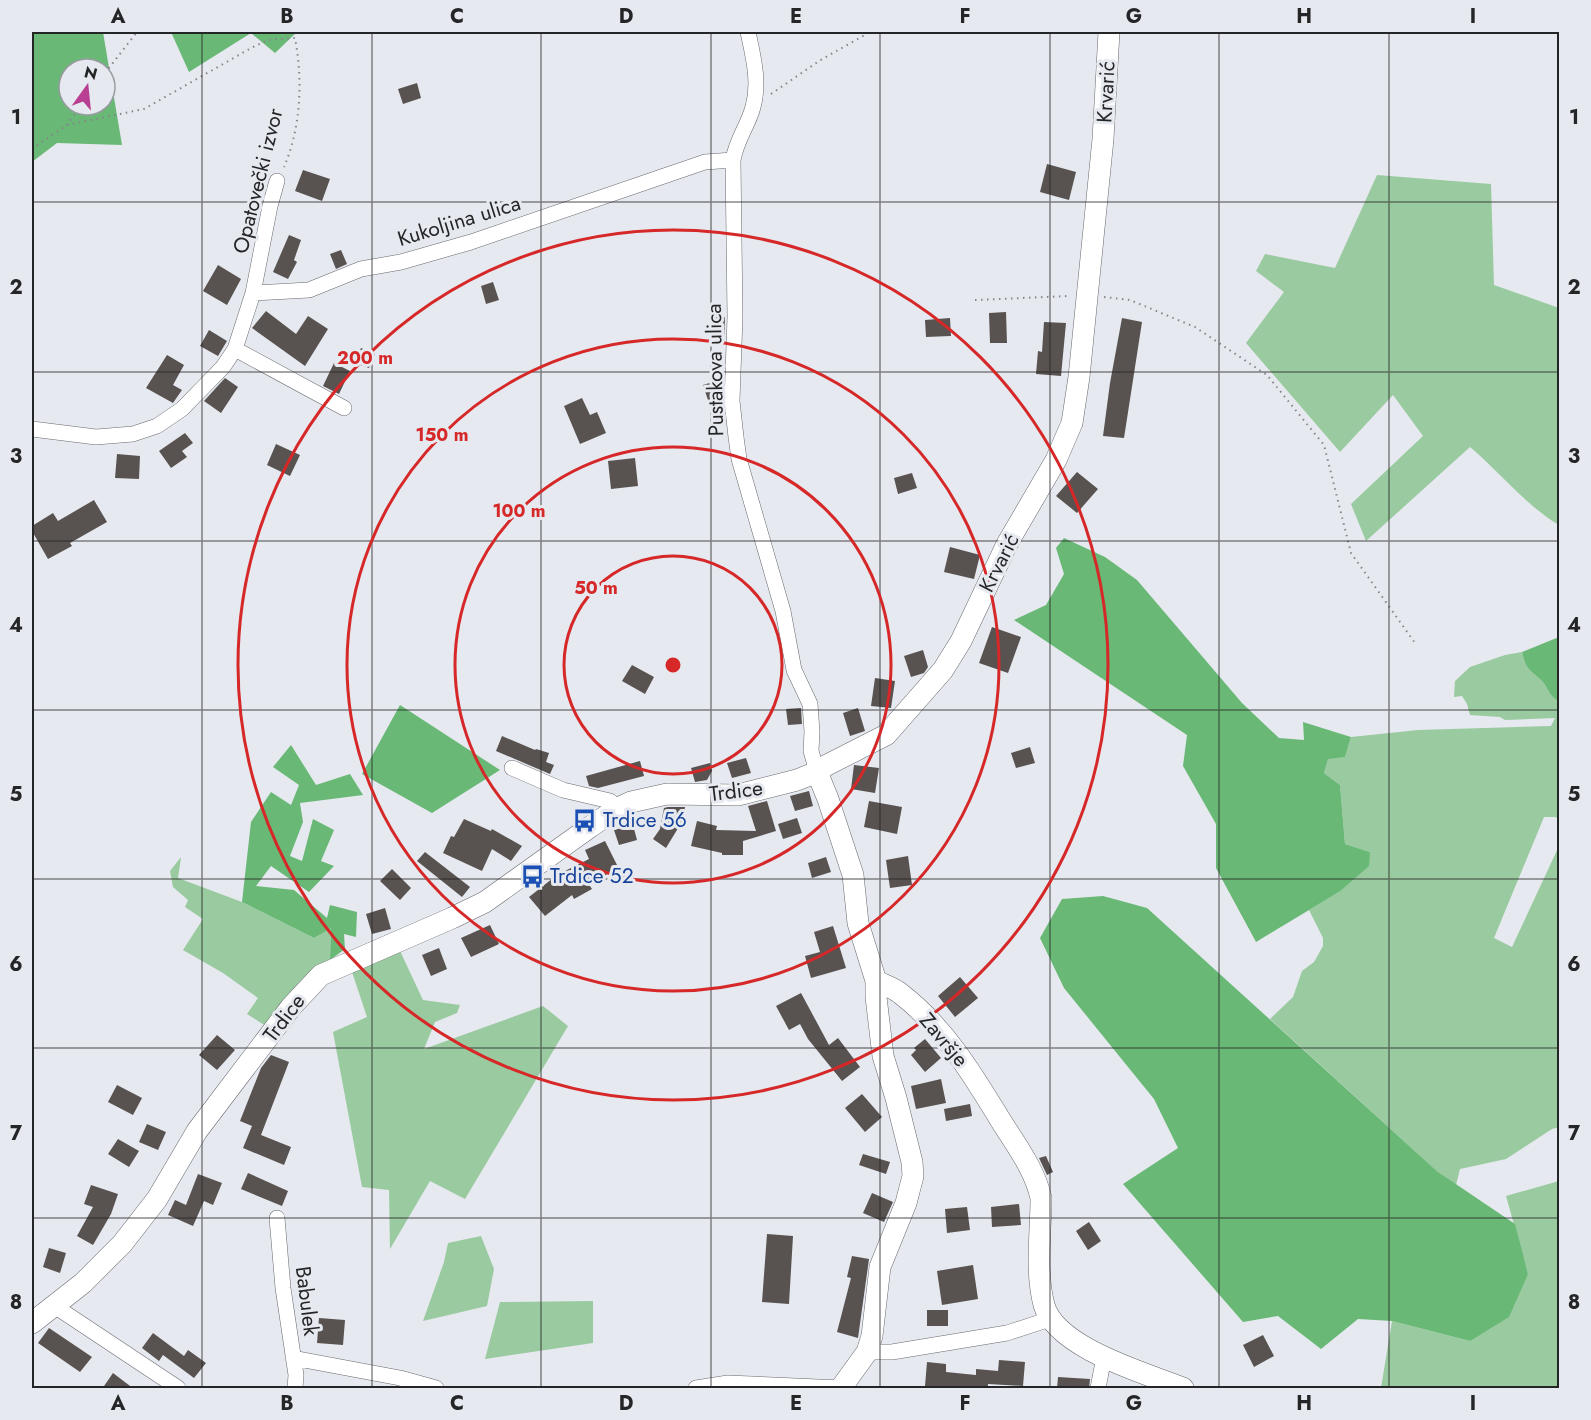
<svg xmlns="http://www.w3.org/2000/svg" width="1591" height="1420" font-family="Jost,sans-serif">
<rect width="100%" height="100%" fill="#e6e9ef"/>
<path fill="#9aca9f" d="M1377 175 1491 184 1494 285 1559 308V525C1525 505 1500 472 1470 447L1366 541 1351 504 1423 436 1393 395 1340 452 1246 343 1284 292 1256 271 1265 254 1335 268Z
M1522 652C1526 670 1529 669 1541 680 1549 688 1547 694 1559 702V819L1555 817H1544L1494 938 1512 947 1559 846V1127L1552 1129 1506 1159 1460 1169 1456 1185 1438 1172 1270 1019 1293 997 1302 971 1314 962 1323 946V938L1309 910 1339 892 1370 852 1345 844 1340 785 1324 773 1328 758 1345 757 1351 737 1418 730 1551 726 1555 718 1505 720 1500 717 1470 715 1467 704 1462 696 1454 697 1455 681 1470 667 1505 655Z
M181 857 178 878 242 902 314 938 331 927 330 960 269 1028 247 1014 258 998 223 973 183 950 203 919 185 907 188 900 173 887 170 871Z
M400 951 423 1000 460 1005 457 1013 435 1022 424 1049 543 1006 568 1026 465 1199 430 1181 390 1249 389 1190 362 1187 333 1032 367 1017 351 969Z
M1559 1181V1388H1381L1392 1321 1470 1341 1528 1274 1506 1196Z
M481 1236 494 1269 487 1306 423 1321 444 1262 448 1243Z
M593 1301V1343L485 1359 500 1302Z"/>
<path fill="#69b876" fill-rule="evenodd" d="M32 32H103L122 145 57 143 32 162ZM69 69H105V105H69Z
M171 32H297L275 53 251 33 189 72Z
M1064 538 1105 557 1137 580 1242 703 1279 738 1304 740 1303 722 1351 737 1345 757 1328 759 1324 773 1340 785 1345 844 1370 852 1369 866 1339 892 1256 942 1216 868V824L1183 766 1187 735 1014 620 1046 605 1064 574 1056 548Z
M1559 637H1560L1559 702C1547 694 1549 688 1541 680 1529 669 1526 670 1522 652Z
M400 705 500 770 432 813 362 774Z
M291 745 316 785 350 774 363 795 300 803 303 822 290 856 302 861 313 819 334 830 321 861 334 866 309 892 271 866 256 886 294 890 327 918 330 905 357 912 356 937 344 934 345 949 330 960 331 928 314 938 242 902 251 822 271 792 291 805 299 785 273 767Z
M1103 896 1147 908 1438 1172 1515 1224 1528 1274 1509 1317 1470 1341 1392 1321 1358 1319 1321 1349 1278 1316 1243 1322 1123 1184 1178 1148 1154 1099 1064 988 1040 938 1062 899Z"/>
<path fill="#585250" d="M417 83 421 98 403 104 398 89Z
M1047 164 1076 172 1069 200 1040 192Z
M303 170 330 179 322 201 295 191Z
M289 235 301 240 294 260 297 262 288 279 273 272Z
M341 250 347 264 336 269 330 254Z
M218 265 241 279 227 305 203 291Z
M493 282 499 300 486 304 481 286Z
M266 311 296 334 308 316 328 329 305 366 252 328Z
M1006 312 1007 343H990L989 313Z
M711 317H725L724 338H710Z
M950 318 951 336 926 337 925 320Z
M1122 318 1142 322 1124 438 1103 436 1110 383Z
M1044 322 1066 323 1061 376 1036 374 1038 351 1042 352Z
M209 330 227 341 218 356 200 346Z
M361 348 375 354 369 368 355 363Z
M167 355 184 365 173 385 182 390 173 403 146 388Z
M334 363 350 371 339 394 323 386Z
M225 378 238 387 221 413 204 401Z
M723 379 722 399 709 403 703 385Z
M582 398 590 415 597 412 606 433 580 444 564 406Z
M185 433 193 443 182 451 187 457 171 468 159 451Z
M276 444 300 455 290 476 267 465Z
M117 454 140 456 139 479 115 478Z
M635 458 638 486 611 489 608 461Z
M1077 472 1098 489 1077 513 1056 496Z
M912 473 917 488 898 494 894 478Z
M94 500 107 522 70 543 72 546 48 559 32 531V526L53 513 58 521Z
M950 547 980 555 974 579 944 572Z
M992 627 1021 637 1008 673 979 663Z
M923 650 928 667 924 673 911 677 904 656Z
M632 665 654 677 645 694 622 681Z
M875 678 895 681 891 708 871 706Z
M801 708 802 724 788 725 786 709Z
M858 708 865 731 850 736 843 713Z
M502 736 535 750 536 749 549 753 546 762 554 765 550 774 496 751Z
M1030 747 1035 763 1016 768 1011 753Z
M746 758 751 773 732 778 727 763Z
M640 761 644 776 598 788 589 786 586 776Z
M710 763 712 771 707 780 695 782 691 768Z
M854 765 879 768 875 793 851 789Z
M809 791 813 806 795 811 790 796Z
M767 801 776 831 743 841V855H722V853L691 846 697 821 717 826 716 830 756 831 748 806Z
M869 801 902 807 897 834 864 827Z
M668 807H685L683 820 666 848 653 839 660 829 664 808Z
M797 818 802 833 783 839 778 824Z
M464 819 491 831 492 829 522 846 511 861 492 849 482 871 443 853 451 836 454 837Z
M633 825 637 840 619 845 614 830Z
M605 841 619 869 588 883 592 889 574 899 572 895 545 916 529 897 557 875 589 859 585 850Z
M425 852 470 887 462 897 417 861Z
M908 856 912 885 890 888 886 860Z
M826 857 831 872 812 878 808 863Z
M392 869 411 888 400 900 380 881Z
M385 908 391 929 372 934 366 914Z
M490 925 499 944 471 957 461 938Z
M833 926 846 968 811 978 805 956 820 952 814 932Z
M439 948 447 969 431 976 422 955Z
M960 977 978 998 955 1017 938 996Z
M801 993 829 1045 838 1038 860 1067 842 1081 808 1039 800 1024 789 1030 776 1006Z
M217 1035 235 1050 217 1070 199 1055Z
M925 1039 941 1058 925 1072 911 1055 916 1050 914 1048Z
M271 1055 289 1062 261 1135 291 1147 284 1165 243 1148 252 1126 240 1121 261 1068Z
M941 1079 946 1103 916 1109 911 1086Z
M117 1085 142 1098 133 1115 108 1102Z
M862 1094 882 1117 865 1132 845 1108Z
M970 1104 972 1116 946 1121 944 1109Z
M147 1124 166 1132 158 1150 139 1142Z
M118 1139 139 1151 129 1167 108 1154Z
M863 1154 890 1162 886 1174 859 1165Z
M1046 1156 1053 1172 1047 1175 1039 1158Z
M248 1173 288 1191 282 1206 241 1189Z
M198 1174 222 1183 213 1205 204 1201 193 1226 168 1215 175 1200 186 1205Z
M91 1185 118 1194 111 1214 93 1245 77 1236 93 1207 84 1204Z
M872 1193 893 1202 884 1222 863 1213Z
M1019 1204 1021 1225 992 1227 991 1207Z
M967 1207 970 1230 947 1233 945 1209Z
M1089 1222 1101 1241 1088 1250 1076 1231Z
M767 1234 793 1236 789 1304 762 1302Z
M49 1248 66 1253 60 1273 43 1267Z
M852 1256 869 1259 858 1338 837 1332 851 1278 847 1277Z
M973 1265 978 1299 942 1305 937 1271Z
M927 1310H948V1326H927Z
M319 1318 345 1320 343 1345 317 1343Z
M49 1328 92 1357 80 1372 38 1343Z
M153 1333 184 1356 188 1350 206 1363 194 1378 163 1355 159 1361 142 1348Z
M1263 1335 1274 1356 1254 1367 1243 1345Z
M999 1360 1025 1362 1023 1386 988 1384V1389H962L925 1386 927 1362 946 1364V1372L976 1375V1369L998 1371Z
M113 1373 134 1389H102Z
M1058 1377 1090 1379 1089 1389H1057Z"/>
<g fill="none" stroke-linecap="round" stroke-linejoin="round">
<defs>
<path id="street" d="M748 32C753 56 760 82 753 107 748 126 737 138 733 160L735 317 732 401 736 437 739 459 783 611 794 670 810 704 812 732 811 751 817 772
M253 293 270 206 277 181
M235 349 344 408
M32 429 96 437 133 434 157 426 182 409 223 367 235 349 253 293 309 290 361 269 401 262 471 242 705 162 733 160
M512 768 563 790 610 801 618 808
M277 1218 283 1288 296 1375 295 1388
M53 1305 178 1388
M867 1352H892L1007 1333 1050 1319
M293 1358 400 1378 436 1388
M696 1388 728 1383 841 1388
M1098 1388 1104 1357"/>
<path id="secondary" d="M817 772 828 799 853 875 858 923 876 981V997L883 1056 896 1098 912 1162 913 1176 906 1203 880 1267 872 1336 867 1352 841 1388
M876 981C884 985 894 988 901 994 944 1027 973 1075 1001 1121 1016 1145 1035 1170 1041 1198 1041 1234 1035 1270 1044 1305 1056 1348 1145 1373 1183 1388
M32 1323 83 1283 122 1244 157 1199 197 1131 291 1007 321 975 452 918 485 902 590 827 618 808 631 802 667 794 738 795 797 780 817 772 827 765 886 735 943 670 961 641 1007 544 1056 460 1072 423 1079 377 1103 139 1109 32"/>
</defs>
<use href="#street" stroke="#67696e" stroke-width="16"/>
<use href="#secondary" stroke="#67696e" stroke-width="22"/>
<path stroke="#84868a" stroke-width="2" stroke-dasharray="1.5 4.5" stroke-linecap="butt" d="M105 73 137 32
M771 94 819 61 870 32
M67 125 144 109 253 47 268 40 295 38C303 81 301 127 284 167
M32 149 67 125 81 105
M1104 297 1130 300 1195 327 1267 375 1324 445 1351 553 1415 643
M975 300 1068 296"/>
<use href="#street" stroke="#fff" stroke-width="15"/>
<use href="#secondary" stroke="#fff" stroke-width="21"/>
</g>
<path fill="none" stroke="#242527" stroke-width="1.5" stroke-opacity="0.55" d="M202 32V1388M372 32V1388M541 32V1388M711 32V1388M880 32V1388M1050 32V1388M1219 32V1388M1389 32V1388M32 202H1560M32 372H1560M32 541H1560M32 710H1560M32 879H1560M32 1048H1560M32 1218H1560"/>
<g fill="none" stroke="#d62828" stroke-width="3">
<circle cx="673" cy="665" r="109"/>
<circle cx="673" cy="665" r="218"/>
<circle cx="673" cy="665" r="326"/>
<circle cx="673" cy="665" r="435"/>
</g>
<defs>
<symbol id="bus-bare" viewBox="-9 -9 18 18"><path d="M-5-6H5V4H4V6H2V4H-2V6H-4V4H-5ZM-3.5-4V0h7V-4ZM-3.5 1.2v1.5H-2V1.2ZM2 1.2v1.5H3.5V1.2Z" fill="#1a4fb4" stroke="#e6e9ef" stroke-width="2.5" paint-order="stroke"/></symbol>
</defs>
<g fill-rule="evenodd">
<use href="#bus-bare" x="568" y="804" width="33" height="33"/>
<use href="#bus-bare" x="516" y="860" width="33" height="33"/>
</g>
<g text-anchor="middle" stroke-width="6" stroke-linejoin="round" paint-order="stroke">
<g font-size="21" fill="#242527" stroke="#e6e9ef">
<text transform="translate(1106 92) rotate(-87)" y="7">Krvarić</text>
<text transform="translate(258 181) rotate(-76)" y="7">Opatovečki izvor</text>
<text transform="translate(459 221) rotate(-17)" y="7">Kukoljina ulica</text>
<text transform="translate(715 370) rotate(-91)" y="7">Pustakova ulica</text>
<text transform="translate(999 563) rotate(-63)" y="7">Krvarić</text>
<text transform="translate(736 791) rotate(-7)" y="7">Trdice</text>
<text transform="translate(284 1018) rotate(-53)" y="7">Trdice</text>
<text transform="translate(944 1040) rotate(50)" y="7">Završje</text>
<text transform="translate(307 1301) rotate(83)" y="7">Babulek</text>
</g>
<g font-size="21" fill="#164399" stroke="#e6e9ef" text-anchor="start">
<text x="603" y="827">Trdice 56</text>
<text x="550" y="883">Trdice 52</text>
</g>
</g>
<circle cx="673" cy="665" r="9" fill="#d62828" stroke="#e6e9ef" stroke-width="3"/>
<g font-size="18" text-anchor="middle" font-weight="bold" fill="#d62828" stroke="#e6e9ef" stroke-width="6" stroke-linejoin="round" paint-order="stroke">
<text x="365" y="364">200 m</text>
<text x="442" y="441">150 m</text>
<text x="519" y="517">100 m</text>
<text x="596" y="594">50 m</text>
</g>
<rect width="1591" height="1420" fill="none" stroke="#e6e9ef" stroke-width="66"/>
<g transform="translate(87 87) rotate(15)"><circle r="28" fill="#e6e9ef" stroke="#989b9f" stroke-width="1.5"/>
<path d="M0-4.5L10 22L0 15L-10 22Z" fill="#b93f92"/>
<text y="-9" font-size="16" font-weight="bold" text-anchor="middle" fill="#242527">N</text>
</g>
<rect x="33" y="33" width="1525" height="1354" fill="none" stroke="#242527" stroke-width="2"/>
<g font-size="20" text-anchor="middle" font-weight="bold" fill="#242527">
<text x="118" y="23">A</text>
<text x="287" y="23">B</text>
<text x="457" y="23">C</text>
<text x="626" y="23">D</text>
<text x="796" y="23">E</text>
<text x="965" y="23">F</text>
<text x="1134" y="23">G</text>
<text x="1304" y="23">H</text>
<text x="1473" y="23">I</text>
<text x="16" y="124">1</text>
<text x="1574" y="124">1</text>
<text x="16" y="294">2</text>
<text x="1574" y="294">2</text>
<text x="16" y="463">3</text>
<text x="1574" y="463">3</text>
<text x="16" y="632">4</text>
<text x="1574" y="632">4</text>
<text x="16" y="801">5</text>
<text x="1574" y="801">5</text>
<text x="16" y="971">6</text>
<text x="1574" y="971">6</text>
<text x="16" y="1140">7</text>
<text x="1574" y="1140">7</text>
<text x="16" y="1309">8</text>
<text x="1574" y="1309">8</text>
<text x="118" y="1410">A</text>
<text x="287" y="1410">B</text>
<text x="457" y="1410">C</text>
<text x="626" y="1410">D</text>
<text x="796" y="1410">E</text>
<text x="965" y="1410">F</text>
<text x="1134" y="1410">G</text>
<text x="1304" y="1410">H</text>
<text x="1473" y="1410">I</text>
</g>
</svg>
